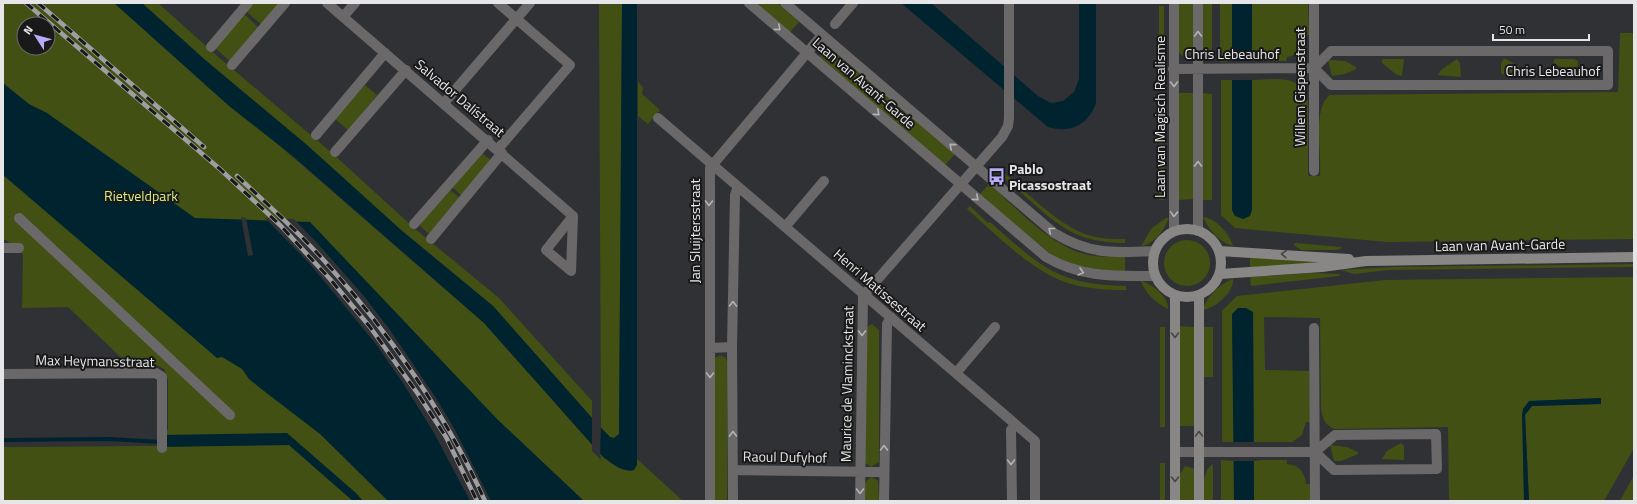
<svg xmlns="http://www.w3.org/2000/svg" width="1637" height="504" font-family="'Titillium Web',sans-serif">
<rect width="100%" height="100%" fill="#303134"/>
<path fill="#435013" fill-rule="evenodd" d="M3 3H115L484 323 592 444V451L601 460 600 453 629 471 634 470 637 465V459L683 501H362L293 441 167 435 166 430H168V380L164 369 155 364 154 367H131L68 307 22 308 23 255 6 240H3ZM24 24H48V48H24Z
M142 3H158L216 55 332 153 414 228 499 298 592 401V418L493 306 401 230 307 145 204 59Z
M253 3H281L262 25 246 11Z
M599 3H622L619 434 614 438 610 437 601 427Z
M754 3H777L799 22 789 33Z
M1178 3H1193V51L1187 57H1184L1178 52Z
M1202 3H1212V60C1197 52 1202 18 1202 3Z
M1220 3H1232V61L1220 62Z
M1252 3H1308L1309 35 1305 36C1303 47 1298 56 1287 57L1286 61H1252Z
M1159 6H1164V57H1159Z
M244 14 259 28 231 62 214 47Z
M1634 30V239L1387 242 1235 228 1221 215V80H1232V210L1235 216 1246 218 1252 210V80C1272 80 1302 72 1305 100H1308V176H1320C1322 155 1312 107 1330 95L1618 92 1620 33H1633Z
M825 48H829L955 154 944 166 820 57V52Z
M1504 58 1518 66 1524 75 1514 76 1501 74V64Z
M1382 59H1404L1402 76 1397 75 1382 63Z
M1457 59 1460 63 1461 77 1438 75 1441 70Z
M1555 59H1574L1578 61 1577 71 1574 76 1553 62Z
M1328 60 1345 61 1356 67V69L1345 74 1332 76Z
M638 82 643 87 642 94 660 110 648 124 638 116Z
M365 85 377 95 348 130 335 119Z
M1178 93H1193L1194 199 1178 200Z
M1202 93 1212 94V200H1202Z
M1159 121H1164V162H1160Z
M482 153 492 161 462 196 452 187Z
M1159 164H1164V200H1159Z
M1001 170C1024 190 1059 226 1088 235 1100 239 1112 239 1125 239V243C1072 243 1055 222 1018 190L1019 189 1009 180 1008 181 998 173Z
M989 184C1018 209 1049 246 1088 255 1100 257 1113 257 1125 257V272L1082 268 1053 256 979 195Z
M450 190 460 198 430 235 418 224Z
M970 206 988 223 990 222C1039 265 1057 285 1126 286V290C1107 290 1089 289 1071 284 1033 273 997 235 967 209Z
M1203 217C1217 219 1229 233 1233 246 1219 242 1209 230 1203 217Z
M1166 218H1169C1164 230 1155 244 1141 246L1152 228Z
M1164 263a23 23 0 1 1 46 0a23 23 0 1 1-46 0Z
M1295 243 1341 247V249L1336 250H1301L1294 245Z
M1250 256 1321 260 1322 263 1250 269Z
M1634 264V267L1389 270 1354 274 1341 270 1395 267Z
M1312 273 1340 274 1339 276 1251 286 1250 277Z
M1634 277V448L1604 501H1529L1525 415 1532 406 1601 404V398L1529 401 1523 409 1524 501H1449L1448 427 1334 429C1324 424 1322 418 1321 407L1320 318 1264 317 1265 370 1309 371 1310 422H1306L1302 435 1292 442H1254L1253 312 1232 315 1234 442H1222V311L1237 296 1385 280Z
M1233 279C1234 292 1216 308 1203 310 1206 297 1221 283 1233 279Z
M1142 281C1153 285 1169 297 1168 309 1156 303 1147 295 1141 282Z
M872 324 879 330V462L871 467 865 463V328Z
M1178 326 1194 327V426H1180Z
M1160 327H1165V427H1160Z
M1203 327H1213V377H1203Z
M720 356 725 357 727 362V501H714L713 361 716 357Z
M1401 443 1404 446V460L1382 459 1387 451Z
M289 445 353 501H3V447Z
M1330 445 1347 447 1358 452V454L1341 461H1334Z
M1221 460 1234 461V501H1221Z
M1262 460H1287V464C1299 465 1305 472 1306 484H1310V501H1254V461Z
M1160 463H1165V501H1160Z
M1213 464V501H1203C1203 489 1202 471 1213 464Z
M1185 466 1193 468 1195 472V501H1180V474Z
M1634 475V501H1620Z
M872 477 878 481 879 501H864C864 491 862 481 872 477Z"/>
<path fill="#00242f" d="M114 3H142L204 59 307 145 401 230 493 306 600 427 610 437 614 438 619 434 622 3H637V465L634 470C623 473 611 463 603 457L484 323 294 157 229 106Z
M901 3H931L1038 96 1051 103 1063 101 1074 92 1079 79V3H1096V103C1092 116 1080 129 1064 129 1059 130 1053 128 1048 127Z
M1232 3H1252V210L1250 216 1243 219 1235 216 1232 210Z
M3 83 29 104 47 113 195 218 310 222 497 419 584 501H388L320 434 260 388 249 379 242 369 222 357 217 358 3 175Z
M1238 308H1246L1253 312 1254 501H1234L1232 314Z
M1601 398V404L1532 406 1525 415 1529 501H1524L1522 415 1523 409 1529 401Z
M287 433 356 493 363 501H353L289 445 160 447 159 435Z"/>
<path fill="#303134" d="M1230 61H1254V80H1230Z
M241 217 246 218 253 255 248 256Z
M265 218 294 219 319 245 363 295 390 330 436 398 454 428 491 501H470L434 433 403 383 375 343 310 264Z
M592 415 601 424 600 457 592 447Z
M1232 442H1256V461H1232Z"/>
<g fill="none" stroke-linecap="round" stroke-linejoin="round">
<path stroke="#00242f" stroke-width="4" d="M3 440 110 439 161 442"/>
<path stroke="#6a6868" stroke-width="10" d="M835 24 853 3
M211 47 248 3
M232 65 285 3
M316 135 385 53
M335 152 406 70
M19 218 230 415
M414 224 488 140
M431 239 502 153"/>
<path stroke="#6a6868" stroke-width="10" d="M327 3 573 216
M1198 3V231
M1314 3V171
M343 17 355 3
M1173 69 1314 68 1331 51H1608V85H1331L1314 68
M444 103 530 3
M658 118 1035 441V501
M498 149 570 65 498 3
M573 216 571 271 546 250Z
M785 227 824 181
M1174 231V3
M3 248H19
M1314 328 1315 501
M710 348 732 347
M956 373 995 327
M3 374 156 373 162 377V448
M1175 452H1315L1334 470 1437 469 1436 434 1335 435 1315 452
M733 470 884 472
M710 501V168L822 35
M733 501 732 347 735 195 738 187
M860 501 863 296 1002 137 1008 126 1009 118V3
M884 501 887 324 891 317
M1012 501 1011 430 1015 424"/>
<path stroke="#6a6868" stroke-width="10" d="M749 3 1046 257C1081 278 1116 276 1155 276
M785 3 1054 233C1090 255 1114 253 1154 251"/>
<path stroke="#898786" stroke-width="10" d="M1153 263a34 34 0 1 1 68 0a34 34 0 1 1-68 0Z
M1219 251 1349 259
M1220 274 1322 267 1366 261 1634 257
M1199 295V501
M1175 296V501"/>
<defs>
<path id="rail" d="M26 3 221 170 280 225 330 279 370 327 418 394 446 437 477 501
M38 3 204 147
M237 176C268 205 300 233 328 265 389 332 448 418 485 501"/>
</defs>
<use href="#rail" stroke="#9f9fa2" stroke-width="4.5"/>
<use href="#rail" stroke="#19191a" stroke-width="3" stroke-dasharray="9" stroke-linecap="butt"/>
</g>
<defs><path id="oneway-chevron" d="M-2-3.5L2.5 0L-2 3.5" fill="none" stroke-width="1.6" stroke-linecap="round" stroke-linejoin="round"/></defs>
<g stroke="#b4b4b5">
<use href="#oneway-chevron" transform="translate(778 28) rotate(41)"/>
<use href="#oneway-chevron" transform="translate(1198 34) rotate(-90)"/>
<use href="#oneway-chevron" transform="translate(1174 84) rotate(90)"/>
<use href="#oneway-chevron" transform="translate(877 113) rotate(41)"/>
<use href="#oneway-chevron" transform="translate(952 146) rotate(-139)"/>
<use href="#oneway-chevron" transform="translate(1198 164) rotate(-90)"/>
<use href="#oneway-chevron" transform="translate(976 198) rotate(41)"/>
<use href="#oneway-chevron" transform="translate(709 203) rotate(90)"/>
<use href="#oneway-chevron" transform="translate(1174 214) rotate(92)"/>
<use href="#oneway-chevron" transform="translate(1051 230) rotate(-142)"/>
<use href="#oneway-chevron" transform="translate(1081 272) rotate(15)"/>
<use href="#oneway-chevron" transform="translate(733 304) rotate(-89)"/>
<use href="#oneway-chevron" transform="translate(862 333) rotate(90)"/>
<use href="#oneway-chevron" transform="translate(710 375) rotate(90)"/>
<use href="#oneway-chevron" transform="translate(733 434) rotate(-91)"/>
<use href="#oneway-chevron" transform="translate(884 448) rotate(-89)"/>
<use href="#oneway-chevron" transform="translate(1011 462) rotate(90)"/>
<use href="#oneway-chevron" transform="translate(860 491) rotate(90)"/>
</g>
<g stroke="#464545">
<use href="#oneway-chevron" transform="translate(1284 254) rotate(-177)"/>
<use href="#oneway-chevron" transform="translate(1175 335) rotate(90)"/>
<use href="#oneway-chevron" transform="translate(1199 434) rotate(-90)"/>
<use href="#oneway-chevron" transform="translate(1175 479) rotate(90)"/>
</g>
<defs>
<symbol id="bus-bare" viewBox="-9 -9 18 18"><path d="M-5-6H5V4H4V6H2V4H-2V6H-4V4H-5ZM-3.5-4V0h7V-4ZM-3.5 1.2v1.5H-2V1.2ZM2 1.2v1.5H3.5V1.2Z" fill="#b8abf7" stroke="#19191a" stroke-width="2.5" paint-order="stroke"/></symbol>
</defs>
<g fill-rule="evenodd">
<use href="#bus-bare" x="984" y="164" width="25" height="25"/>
</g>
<g text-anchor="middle" stroke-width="4" stroke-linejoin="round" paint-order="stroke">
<g font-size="14" fill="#e6e6e8" stroke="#19191a">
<text x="1232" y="59">Chris Lebeauhof</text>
<text x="1553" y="76">Chris Lebeauhof</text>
<text transform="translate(864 83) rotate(41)" y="5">Laan van Avant-Garde</text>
<text transform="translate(1300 87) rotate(-90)" y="5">Willem Gispenstraat</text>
<text transform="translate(460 98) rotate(40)" y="5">Salvador Dalístraat</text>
<text transform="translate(1160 117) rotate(-90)" y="5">Laan van Magisch Realisme</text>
<text transform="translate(695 231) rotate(-90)" y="5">Jan Sluijtersstraat</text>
<text transform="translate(1500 245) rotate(-1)" y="5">Laan van Avant-Garde</text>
<text transform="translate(880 290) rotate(41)" y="5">Henri Matissestraat</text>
<text transform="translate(95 361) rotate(1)" y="5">Max Heymansstraat</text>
<text transform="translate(847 384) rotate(-89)" y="5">Maurice de Vlaminckstraat</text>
<text transform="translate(785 457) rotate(1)" y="5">Raoul Dufyhof</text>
</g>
<g font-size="14" font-weight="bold" fill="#e6e6e8" stroke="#19191a" text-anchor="start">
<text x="1009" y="174">Pablo<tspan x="1009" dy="16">Picassostraat</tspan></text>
</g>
<g font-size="14" fill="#d2ef80" stroke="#19191a">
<text x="141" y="201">Rietveldpark</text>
</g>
</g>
<rect width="1637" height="504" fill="none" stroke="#e6e6e8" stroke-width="8"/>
<g transform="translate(36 36) rotate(306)"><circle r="19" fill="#19191a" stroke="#6b6b6c"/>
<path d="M0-3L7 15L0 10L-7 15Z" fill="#b8abf7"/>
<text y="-6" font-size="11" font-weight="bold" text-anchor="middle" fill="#e6e6e8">N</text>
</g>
<path d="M1493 34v6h96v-6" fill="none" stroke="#e6e6e8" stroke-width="2"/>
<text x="1499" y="34" font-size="12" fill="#e6e6e8" stroke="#19191a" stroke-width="3" paint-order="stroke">50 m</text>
</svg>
